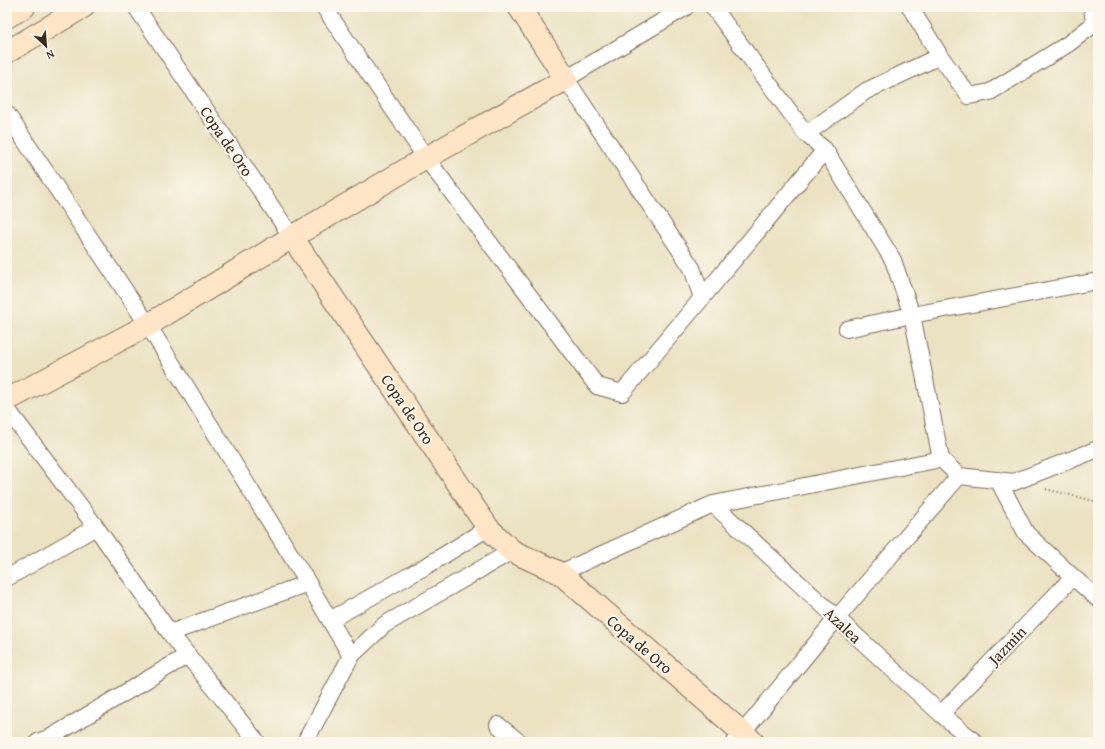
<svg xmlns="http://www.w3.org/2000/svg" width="1105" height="749" font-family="'Gentium Book Plus',serif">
<rect width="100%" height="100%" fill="#fbf7ec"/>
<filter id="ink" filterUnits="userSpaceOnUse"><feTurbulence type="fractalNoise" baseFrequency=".025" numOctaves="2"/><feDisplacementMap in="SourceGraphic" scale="8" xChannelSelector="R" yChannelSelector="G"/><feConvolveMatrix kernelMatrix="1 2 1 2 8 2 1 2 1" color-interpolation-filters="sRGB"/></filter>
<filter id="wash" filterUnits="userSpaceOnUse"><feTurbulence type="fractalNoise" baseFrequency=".012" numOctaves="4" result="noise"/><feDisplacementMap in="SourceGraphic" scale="16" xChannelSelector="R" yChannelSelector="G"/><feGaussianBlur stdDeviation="0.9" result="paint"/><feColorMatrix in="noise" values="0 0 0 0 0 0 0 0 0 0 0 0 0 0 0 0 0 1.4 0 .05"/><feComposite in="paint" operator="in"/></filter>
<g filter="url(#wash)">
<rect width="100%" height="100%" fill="#ebe2c2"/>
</g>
<g filter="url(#ink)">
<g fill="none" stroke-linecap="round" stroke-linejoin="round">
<defs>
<path id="street" d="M136 7 292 237
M324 7 426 158 597 386 622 393 702 298 825 150
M686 7 566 79 692 268 702 298
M713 7 806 134 825 150 893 260 912 315 941 459 959 476 836 619 735 742
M910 7 940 56 969 96 990 92 1068 44 1094 24 1092 7
M7 114 148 325 308 583 351 656
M806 134 866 91 940 56
M847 329 912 315 1098 281
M7 409 96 527 170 633 257 742
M959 476 1014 482 1098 449
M998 480 1026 533 1073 577 1098 599
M713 504 941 714 975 742
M560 573 713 504 941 459
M7 578 96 527
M330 620 428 565 488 528
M170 633 308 583
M941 714 1073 577
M498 725 519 742
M38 742 51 737 188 655
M305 742 351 656 384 625 512 551"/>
<path id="secondary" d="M7 17 24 7
M7 52 83 7
M292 237 488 528 512 551 560 573 753 742
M7 400 148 325 292 237 426 158 566 79 519 7"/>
</defs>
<use href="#street" stroke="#796a57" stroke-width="18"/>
<use href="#secondary" stroke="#796a57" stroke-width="24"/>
<path stroke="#796a57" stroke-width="2.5" stroke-dasharray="1 3" stroke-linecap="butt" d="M1046 489 1098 502"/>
<use href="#street" stroke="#fff" stroke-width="16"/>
<use href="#secondary" stroke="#fde5c5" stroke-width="22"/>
</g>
</g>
<g text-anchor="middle" stroke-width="4" stroke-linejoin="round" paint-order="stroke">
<g font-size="16" fill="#3b2a1e" stroke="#fbf7ec">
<text transform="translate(227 141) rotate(56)" y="6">Copa de Oro</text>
<text transform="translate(408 409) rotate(56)" y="6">Copa de Oro</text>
<text transform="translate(843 625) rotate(43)" y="6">Azalea</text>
<text transform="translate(640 644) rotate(41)" y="6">Copa de Oro</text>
<text transform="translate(1007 645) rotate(-46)" y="6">Jazmin</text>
</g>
</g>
<rect width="1105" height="749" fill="none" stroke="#fbf7ec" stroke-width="24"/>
<g transform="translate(46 46) rotate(154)" stroke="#fbf7ec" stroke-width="3" paint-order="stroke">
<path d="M0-3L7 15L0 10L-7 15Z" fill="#3b2a1e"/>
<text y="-6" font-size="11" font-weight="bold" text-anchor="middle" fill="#3b2a1e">N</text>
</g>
</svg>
